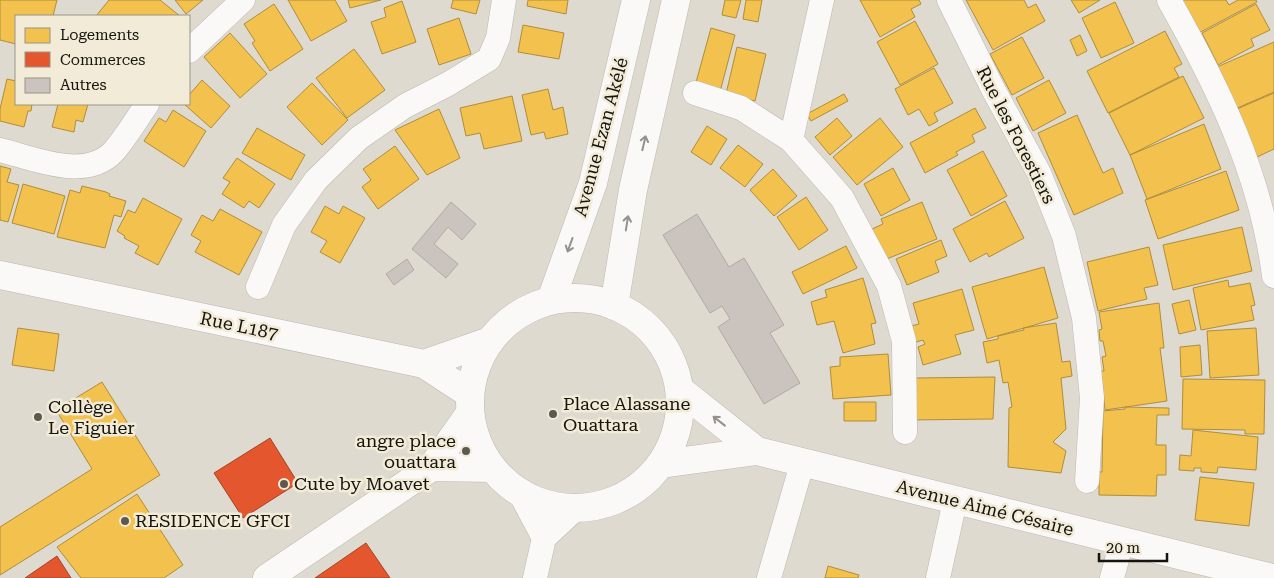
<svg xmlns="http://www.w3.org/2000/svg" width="1274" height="578" font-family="'Roboto Serif',serif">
<rect width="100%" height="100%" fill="#dedad0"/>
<path fill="#f2c14e" stroke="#b08d3a" d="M0 0H57L53 16H16V44L0 40Z
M109 0H160L180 16H96Z
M175 0H203L186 14Z
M288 0H335L347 21 311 41Z
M348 0H381L350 8Z
M453 0H480L476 14 451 8Z
M528 0H568L566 14 527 6Z
M725 0H741L736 18 722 15Z
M746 0H762L758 22 743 19Z
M860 0H919L921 4 911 9 915 17 880 37Z
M966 0H1024L1028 8 1036 4 1045 21 993 50Z
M1071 0H1100L1079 13Z
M1179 0H1226L1229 5 1238 0H1256L1257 2 1197 34Z
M402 1 416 42 382 54 371 22 386 17 384 8Z
M1115 2 1134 43 1101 58 1082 18Z
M274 4 303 49 270 71 252 43 255 41 244 24Z
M1256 4 1270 30 1251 39 1254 46 1218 65 1202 33Z
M459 18 471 54 439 65 427 29Z
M915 21 938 64 900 85 877 42Z
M523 25 564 33 559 59 518 52Z
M711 28 735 35 720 92 695 86Z
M1165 31 1182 64 1174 68 1179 77 1108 113 1087 71Z
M230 33 267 74 240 98 204 57Z
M1080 35 1087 51 1077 56 1070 40Z
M1022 37 1044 78 1012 95 990 54Z
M1274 42V92L1235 109 1217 67Z
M737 47 766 54 755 101 726 94Z
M354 49 385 90 347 118 316 78Z
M934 68 953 103 934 113 938 121 929 126 919 109 908 115 895 89Z
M1183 76 1204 118 1130 155 1109 113Z
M7 79 16 81V104H32L31 111H28L24 127 0 121V109Z
M202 80 230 106 211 128 184 104H189V95Z
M1049 80 1066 113 1033 131 1016 98Z
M312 83 348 120 322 145 287 107Z
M548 89 553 110 563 107 568 134 546 139 544 132 531 135 522 95Z
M1274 93V149L1257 157 1237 109Z
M844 94 848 101 811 121 807 114Z
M512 96 522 141 484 149 480 133 466 136 460 108Z
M58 104H88L83 122 76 120 74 132 52 127Z
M975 108 986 128 972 135 975 142 956 152 958 155 925 173 910 143Z
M439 109 460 158 427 175 395 130Z
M173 110 206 131 184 167 144 141 159 118 166 122Z
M1077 115 1103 173 1113 168 1123 193 1074 215 1038 133Z
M837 118 852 136 830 155 815 137Z
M880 118 903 147 857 185 833 157Z
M1204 124 1221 169 1147 199 1130 155Z
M707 126 727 139 711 165 691 152Z
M257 128 305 155 291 180 242 153Z
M738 145 763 164 745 187 720 168Z
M395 146 419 179 378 209 362 187 371 180 363 169Z
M983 151 1007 196 971 216 947 170Z
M237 158 275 184 259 208 249 201 244 208 222 194 230 182 223 178Z
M0 166 11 169 7 182 19 185 8 222 0 220Z
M893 168 910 200 881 216 864 184Z
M773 169 797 196 774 216 750 190Z
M1226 171 1239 210 1158 239 1145 200Z
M23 184 65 196 54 234 12 223Z
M82 186 106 192 110 194 109 196 126 201 121 217 114 215 105 248 57 237 70 190 80 193Z
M806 197 828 230 799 250 777 217Z
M143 198 182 219 158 265 135 253 139 246 124 238 125 236 117 231 128 210 135 213Z
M1005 201 1024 238 989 257 987 253 970 262 953 229Z
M922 202 937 239 884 260 872 229 883 224 881 219Z
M325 206 339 214 343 206 365 218 340 263 320 252 327 241 311 232Z
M220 209 262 232 239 275 195 252 201 241 191 235 202 215 213 221Z
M1242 227 1252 271 1173 290 1163 245Z
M941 240 947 256 935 261 939 272 907 285 896 259Z
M846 246 857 268 803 294 792 272Z
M1149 247 1158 285 1144 288 1147 299 1098 311 1087 262Z
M1044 267 1058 318 987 339 972 287Z
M863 278 876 323 871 324 875 344 843 353 834 321 817 325 811 302 827 297 825 290Z
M1228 280 1229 287 1250 283 1255 305 1251 306 1254 320 1201 330 1193 288Z
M962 289 974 330 955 335 961 354 923 365 918 347 925 344 923 340 916 342 911 326 919 324 913 303Z
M1189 300 1196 330 1179 334 1172 304Z
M1159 303 1164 348H1160L1167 401 1105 410 1101 371H1104L1102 357 1106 356 1103 341H1100L1099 330 1102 329 1099 312Z
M1056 323 1062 362 1070 361 1072 376 1061 378 1066 429 1053 442 1066 451 1061 473 1008 467 1009 408 1012 407 1008 382 1003 383 999 360 987 363 983 342 998 339V336L1024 330 1023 328Z
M18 328 59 334 54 371 12 365Z
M1256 328 1259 375 1210 378 1207 331Z
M1200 345 1202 375 1181 377 1180 347Z
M888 354 891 395 833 399 830 367 840 366V357Z
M995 377 993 419 909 420 916 378Z
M1183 379 1265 380 1264 434H1245V430L1182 429Z
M102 382 160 475 0 575V527L92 469 56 410Z
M844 402H876V421H844Z
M1125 407 1169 408V415H1157L1156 445H1166V475H1157L1156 496 1099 495V472H1102L1103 411 1125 409Z
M1193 430 1258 437 1256 470 1218 467 1217 473 1201 472V468H1194V471L1179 470 1180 455 1191 456Z
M1200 477 1254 483 1249 526 1195 520Z
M137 494 183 565 164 578H81L57 547Z
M828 566 859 575 858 578H825Z"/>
<path fill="#e4572e" stroke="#a64324" d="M270 438 298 483 243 518 214 473Z
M366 543 390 578H315Z
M57 556 71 578H25Z"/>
<path fill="#cac3be" stroke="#b0aaa4" d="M451 202 476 224 462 240 448 227 434 244 458 264 446 278 412 249Z
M697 214 729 267 744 258 784 325 770 333 800 383 764 404 718 327 730 319 722 306 710 313 663 235Z
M407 259 414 270 394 285 386 274Z"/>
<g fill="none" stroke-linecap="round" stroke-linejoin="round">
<defs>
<path id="minor" d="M822 0 791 140 842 198 889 286 904 341 905 432
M949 0 993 89 1039 173 1064 236 1084 318 1092 398 1087 481
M1169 0C1218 87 1261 174 1274 276
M189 51 243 0
M695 93 741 108 791 140
M0 150C33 158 86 182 114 151 126 137 137 119 147 104
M258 287 284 225 316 180 359 138 405 106 448 84 489 59 498 38 504 0
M520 493 544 538
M535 578 544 538 575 509
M769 578 802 464
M938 578 955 501
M1112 578 1122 541"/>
<path id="tertiary" d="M0 275 424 364 470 394
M470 403a105 105 0 1 1 210 0a105 105 0 1 1-210 0Z
M551 300 593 183 636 0
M614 306 633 190 676 0
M424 364 490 341
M680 390 757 451 1272 578
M661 464 757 451
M432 467 492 468
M267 578 432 467 470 413"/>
</defs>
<use href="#minor" stroke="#bbb8af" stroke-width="25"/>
<use href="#tertiary" stroke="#bbb8af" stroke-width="29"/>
<use href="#minor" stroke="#faf9f8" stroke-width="24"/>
<use href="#tertiary" stroke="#faf9f8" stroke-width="28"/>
</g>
<defs><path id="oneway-shaft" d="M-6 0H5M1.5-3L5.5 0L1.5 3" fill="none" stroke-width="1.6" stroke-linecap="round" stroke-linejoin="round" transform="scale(1.25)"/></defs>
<g stroke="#93928e">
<use href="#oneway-shaft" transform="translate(644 143) rotate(-77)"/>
<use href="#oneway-shaft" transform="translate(627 223) rotate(-81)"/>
<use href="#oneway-shaft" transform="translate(570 245) rotate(110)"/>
<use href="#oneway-shaft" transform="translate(719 421) rotate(-142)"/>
</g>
<g fill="#5c5951" stroke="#f1ebd7" stroke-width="2">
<circle cx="553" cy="414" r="5"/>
<circle cx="38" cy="417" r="5"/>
<circle cx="466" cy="451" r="5"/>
<circle cx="284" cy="484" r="5"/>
<circle cx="125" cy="521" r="5"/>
</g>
<g text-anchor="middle" stroke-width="5" stroke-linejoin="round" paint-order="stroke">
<g font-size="18" fill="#16140d" stroke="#f1ebd7">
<text transform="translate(1016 135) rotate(63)" y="6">Rue les Forestiers</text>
<text transform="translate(601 137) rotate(-75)" y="6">Avenue Ezan Akélé</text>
<text transform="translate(239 326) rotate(12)" y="6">Rue L187</text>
<text transform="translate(985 508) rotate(14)" y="6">Avenue Aimé Césaire</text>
</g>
<g font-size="18" fill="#16140d" stroke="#f1ebd7" text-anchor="start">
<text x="563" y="410">Place Alassane<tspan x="563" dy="21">Ouattara</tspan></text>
<text x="48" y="413">Collège<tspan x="48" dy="21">Le Figuier</tspan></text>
<text x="456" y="447" text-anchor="end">angre place<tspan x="456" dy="21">ouattara</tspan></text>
<text x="294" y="490">Cute by Moavet</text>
<text x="135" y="527">RESIDENCE GFCI</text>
</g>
</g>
<rect x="15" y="15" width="175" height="90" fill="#f1ebd7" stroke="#999586"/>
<rect x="25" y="28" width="25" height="15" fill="#f2c14e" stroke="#999586"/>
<text x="60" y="40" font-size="15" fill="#16140d">Logements</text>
<rect x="25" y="52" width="25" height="15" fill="#e4572e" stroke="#999586"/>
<text x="60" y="65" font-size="15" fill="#16140d">Commerces</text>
<rect x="25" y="78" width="25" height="15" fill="#cac3be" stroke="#999586"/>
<text x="60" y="90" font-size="15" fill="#16140d">Autres</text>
<path d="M1099 553v8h68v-8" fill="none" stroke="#16140d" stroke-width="2.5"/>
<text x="1106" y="553" font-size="15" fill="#16140d" stroke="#f1ebd7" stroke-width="4" paint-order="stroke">20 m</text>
</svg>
